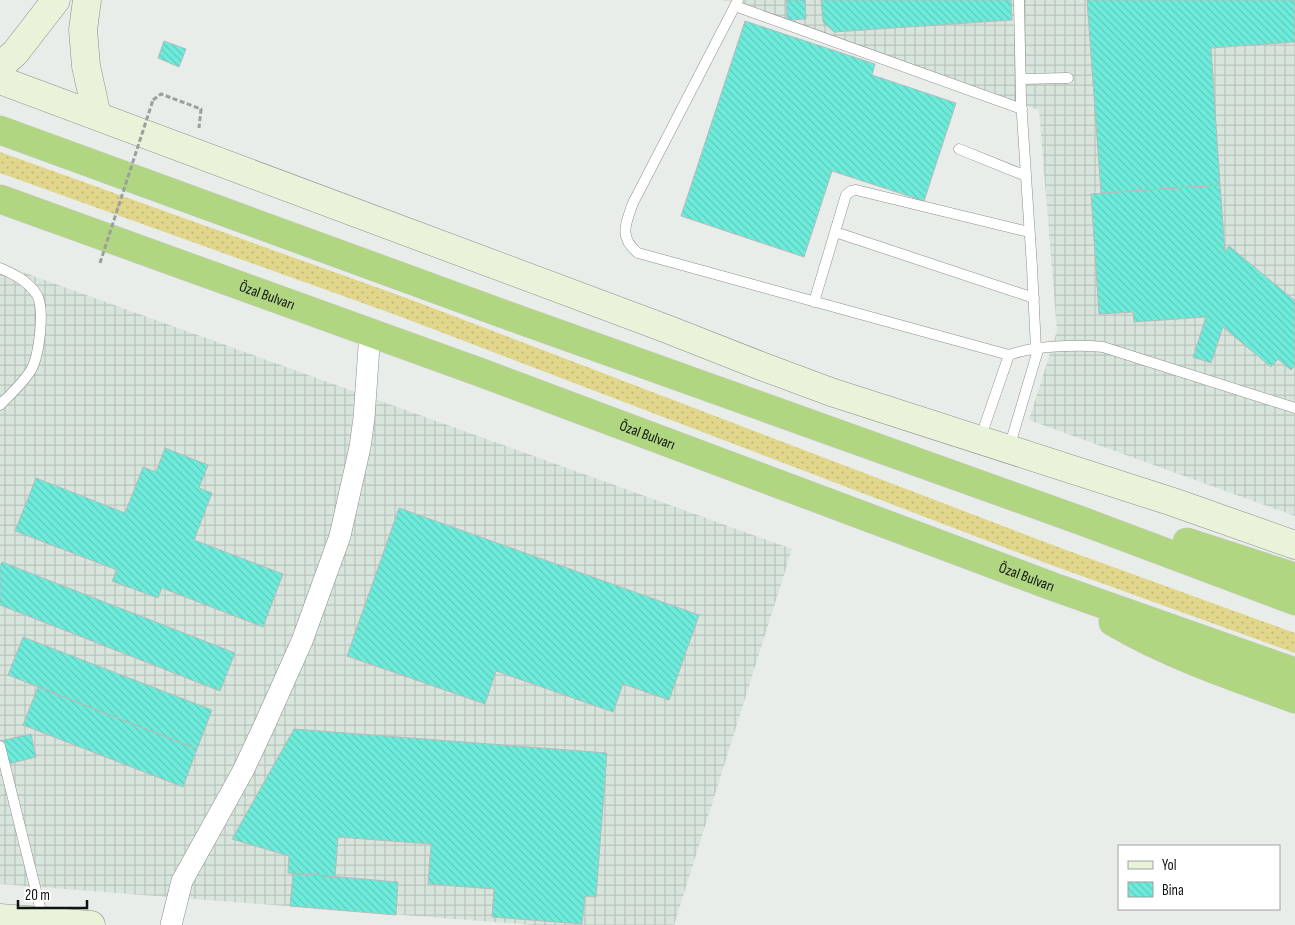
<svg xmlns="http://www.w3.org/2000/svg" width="1295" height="925" font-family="'Sofia Sans Condensed',sans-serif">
<defs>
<pattern id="industrial-grid" width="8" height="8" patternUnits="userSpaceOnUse" patternTransform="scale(1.25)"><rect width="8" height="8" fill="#d8e5dc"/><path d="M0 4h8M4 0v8" fill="none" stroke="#b8c4bc"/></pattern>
<pattern id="grass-dots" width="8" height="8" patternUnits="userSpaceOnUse" patternTransform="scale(1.25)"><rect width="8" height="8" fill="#e1d68c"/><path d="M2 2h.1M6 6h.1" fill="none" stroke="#c0b778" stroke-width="1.8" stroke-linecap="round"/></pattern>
<pattern id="building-back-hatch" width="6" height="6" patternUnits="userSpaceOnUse" patternTransform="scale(1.25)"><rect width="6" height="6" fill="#6eecdb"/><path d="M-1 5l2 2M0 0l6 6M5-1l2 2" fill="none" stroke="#5ecabb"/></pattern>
</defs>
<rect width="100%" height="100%" fill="#e8edea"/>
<path fill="url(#industrial-grid)" d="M723 0H1295V516L1029 420 1057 331 1039 110Z
M0 264 792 549 674 925H533L0 884Z"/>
<path fill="url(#grass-dots)" d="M0 152 409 299 1058 547 1295 633V653L1043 562 396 315 0 173Z"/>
<path fill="url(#building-back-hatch)" stroke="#b5bcba" d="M786 0H805L806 19 787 20Z
M821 0H1011L1012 20 834 32 823 22Z
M1087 0H1295V42L1211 48 1220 185 1101 193Z
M745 21 875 64 872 75 956 103 924 201 832 171 804 257 681 216Z
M164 41 186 49 179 67 158 58Z
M1220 185 1225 252 1229 246 1295 301V366L1291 370 1278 359 1271 367 1223 327 1211 363 1193 357 1206 317 1134 322 1133 312 1099 314 1091 194Z
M165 448 208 465 199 488 212 493 194 540 283 574 263 627 162 588 158 598 112 581 117 570 15 531 36 478 125 513 143 467 156 472Z
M399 508 699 615 669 700 623 684 613 712 496 671 485 704 347 656Z
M2 562 235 653 220 691 0 605V566Z
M23 637 212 710 197 749 8 675Z
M38 687 197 749 183 787 23 725Z
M294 729 607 753 596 897 585 896 582 924 492 917 494 889 428 884 431 844 338 837 335 877 288 873 289 856 232 839Z
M31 734 36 757 0 766V741Z
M293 873 398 882 396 915 290 906Z"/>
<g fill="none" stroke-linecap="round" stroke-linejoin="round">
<defs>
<path id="lane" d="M738 0 633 203C626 223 618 237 638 253L1009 355
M1019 0 1021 100 1032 267 1036 350
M735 6 1022 109
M1021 79 1068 78
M959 149 1026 176
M835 232 1034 298
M0 268C14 274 28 281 37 295 45 310 39 356 31 370 23 383 11 394 0 405
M814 302 846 195 851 191 856 190 1029 232
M980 439 1009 355C1032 346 1078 344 1103 347L1295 408
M1009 448 1038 350
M0 746 43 919"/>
<path id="street" d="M171 925 182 881 243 771 265 724 302 641 340 536 360 447 364 418 370 332"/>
<path id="secondary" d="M87 0 83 30 86 66 97 116
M0 66 15 53 56 0
M0 80 667 329 761 366 831 392 1173 502 1295 545
M0 918 91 925"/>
<g id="highway">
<path d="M0 130 498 312 1082 521 1295 601"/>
<path id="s1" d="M0 199 482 373 1054 587 1295 672"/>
<path d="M1187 542 1295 577"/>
<path d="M1113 622C1169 655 1234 677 1295 699"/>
</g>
</defs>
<use href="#lane" stroke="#8a8f8b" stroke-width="11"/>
<use href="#street" stroke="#8a8f8b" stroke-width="22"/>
<use href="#secondary" stroke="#8a8f8b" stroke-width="29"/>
<use href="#highway" stroke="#c6c6c6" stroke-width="29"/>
<path stroke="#9b9f9d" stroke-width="3" stroke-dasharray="5 2.5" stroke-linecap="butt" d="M153 100 161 94 201 109 199 128"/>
<use href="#lane" stroke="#fff" stroke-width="10"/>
<use href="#street" stroke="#fff" stroke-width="21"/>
<use href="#secondary" stroke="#e8f3da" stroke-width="28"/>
<use href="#highway" stroke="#b1d682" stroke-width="28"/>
<path stroke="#9b9f9d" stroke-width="3" stroke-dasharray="5 2.5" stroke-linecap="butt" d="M100 263 153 100"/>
</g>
<g text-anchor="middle" stroke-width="4" stroke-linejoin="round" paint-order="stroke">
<g font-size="15" fill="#111312" stroke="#fff">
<text dy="5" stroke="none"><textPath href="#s1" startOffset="284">Özal Bulvarı</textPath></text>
<text dy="5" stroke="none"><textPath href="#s1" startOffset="689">Özal Bulvarı</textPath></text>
<text dy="5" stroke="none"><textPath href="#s1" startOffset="1094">Özal Bulvarı</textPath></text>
</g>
</g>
<rect x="1118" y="845" width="162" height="65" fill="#ffffff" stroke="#a0a1a0"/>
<rect x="1128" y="861" width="25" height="8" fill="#e8f3da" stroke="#a0a1a0"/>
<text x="1162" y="870" font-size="15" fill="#111312">Yol</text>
<rect x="1128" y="882" width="25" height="15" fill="url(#building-back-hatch)" stroke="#a0a1a0"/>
<text x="1162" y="895" font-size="15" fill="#111312">Bina</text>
<path d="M18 900v8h69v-8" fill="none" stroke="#111312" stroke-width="2.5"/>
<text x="25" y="900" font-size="15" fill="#111312" stroke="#ffffff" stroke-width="4" paint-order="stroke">20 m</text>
</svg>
